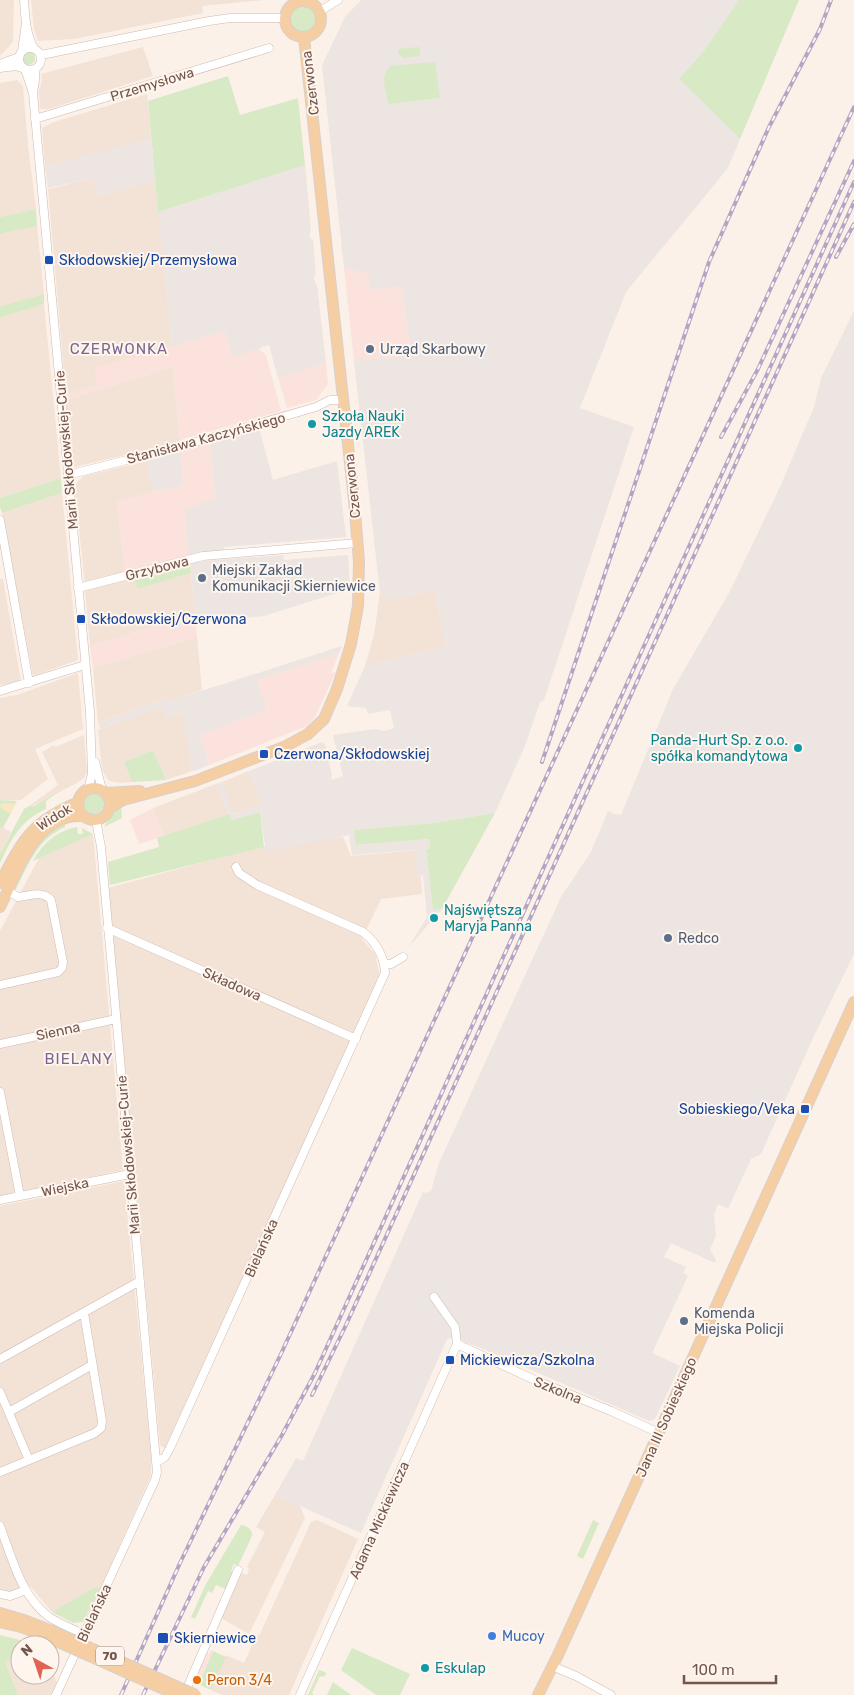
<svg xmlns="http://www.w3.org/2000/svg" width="854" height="1695" font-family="Rubik,sans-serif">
<rect width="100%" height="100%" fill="#fbf1e8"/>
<path fill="#f3e2d6" d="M0 0H14L13 42 0 56Z
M31 0H263L202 6 203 13 74 39 38 41 34 29Z
M143 47 153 76 49 109H40L39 91 42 80 41 74Z
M17 80 23 86 28 145 36 209 0 217V83Z
M147 94 151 138 83 158 45 166 42 128 54 122Z
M93 178 97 196 155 180 172 346 96 368 97 385 66 395 48 189Z
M37 226 44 294 0 306V234Z
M44 304 61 478 0 498V318Z
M173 367 180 442 74 467 66 400Z
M147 461 153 492 117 502 125 573 85 584 75 491 77 482 84 476Z
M62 493 78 660 33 676 2 513Z
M191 573 195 614 90 646 85 590 133 577 138 589Z
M0 579H3L21 681 0 685Z
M435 590 446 646 365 666 374 635 380 593 387 597 388 601Z
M197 637 202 690 168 702 166 698 98 723 93 668Z
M78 673 83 729 35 749 48 779 21 800H0V698L17 695Z
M162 707 166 717 183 713 192 771 166 780 153 750 124 762 132 782 120 783 109 781 102 770 98 730Z
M84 735 87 771 84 778 75 784 30 807 29 806 58 785 42 752 54 745 55 747Z
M249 771 263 805 233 814 222 782Z
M216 784 229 814 164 836 153 808Z
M0 826 11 832 0 854Z
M93 834 123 1170 0 1196V931L39 858Z
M343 837 351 856 419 850 422 894 381 899 362 939 375 954 380 976 165 1448 160 1445 108 888 260 847Z
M124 1181 151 1455V1475L100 1589 97 1586 52 1612 30 1586 10 1594 0 1592V1206Z
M275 1495 300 1506 305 1518 249 1634 221 1618 242 1573 247 1575 249 1569 247 1567 265 1532 256 1527Z
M317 1520 358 1539 289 1695H223L211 1690 226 1655 244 1663 257 1635 259 1636 311 1522Z
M20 1656V1675H50V1664L57 1684 51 1695H18L5 1662Z"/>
<path fill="#fbe2dc" d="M344 268 370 274V290L402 287 411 355 354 361Z
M225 330 233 356 258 348 266 355 281 411 180 440 173 367 66 400V395L96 385 95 368Z
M326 363 328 384 316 400 287 408 278 378Z
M210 442 215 499 189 556 125 573 117 501 183 485 181 451Z
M195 614 197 637 93 668 90 646Z
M339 653 331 673 336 672 315 717 307 726 209 765 200 735 267 710 257 680Z
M153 808 164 836 139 844 130 820Z
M211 1650 213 1651 201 1678 202 1679 200 1685 194 1682 206 1652 209 1654Z"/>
<path fill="#ece5e1" d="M361 0H739L703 52 679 79 740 139 728 168 626 292 580 408 634 427 544 700 540 702 525 746 495 813 434 823 354 830 357 845 429 839 430 849H426L433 910 442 909 408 948 427 917 423 875H417L414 850 352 855 349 835 266 852 260 812 232 820 216 784 222 782 234 814 262 805 249 771 322 742 325 744 332 776 331 780 343 776 333 735 374 729 384 731 394 728 390 710 368 714 366 708 347 706 365 666 446 646 435 590 388 601 387 597 380 593 354 361 411 355 402 287 370 290 369 274 344 268 322 65 345 17Z
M151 138 155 180 97 196 93 178 48 188 45 166Z
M305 165 311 229 310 232V238L313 240 316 274 314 277 315 283 317 285 326 363 278 378 269 345 233 357 225 331 172 346 158 212Z
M854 311V954L813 1038 761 1154 751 1159 728 1209 718 1204 714 1215 716 1236 710 1249 716 1260 715 1263 671 1243 664 1257 686 1267 683 1273 688 1276 652 1353 680 1366 655 1419 649 1421 476 1346 450 1338 447 1339 361 1533 275 1495 296 1458 303 1461 423 1192 426 1193 431 1191 439 1163 561 897 591 852 608 811 617 815 618 814 621 815 673 689 729 593 780 487 814 407 821 378Z
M259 428 273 480 337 461 346 537 224 547V550L189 556 185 509 215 499 210 442Z
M181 451 183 485 153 492 147 461Z
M283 555 284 560 348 555 350 589 264 616 196 623 190 562Z
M342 646 339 653 257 680 267 710 200 735 209 765 197 770 192 771 182 713 166 717 161 708 100 729 99 723 166 698 168 702 170 701Z"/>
<path fill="#d8e9c6" d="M739 0H799L740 139 679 79 703 52Z
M290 19a13 13 0 1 1 26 0a13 13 0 1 1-26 0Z
M420 47V56L403 58 398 53V49Z
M21 58a7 7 0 1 1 14 0a7 7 0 1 1-14 0Z
M435 62 440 97 438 98 389 104 388 102C386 90 379 75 391 66Z
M228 76 240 115 298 98 305 165 158 212 148 101Z
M36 209 37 226 0 234V217Z
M44 294V304L0 318V306Z
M61 478 62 493 2 513 0 507V498Z
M190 562 191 573 138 589 133 577Z
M153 750 166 780 132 782 124 762Z
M61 790 46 801V809C20 821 12 838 0 863V854L24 809 29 806H34Z
M82 803a11 11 0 1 1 22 0a11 11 0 1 1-22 0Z
M0 800 17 801 3 828 0 826Z
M121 804 122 818 104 827 116 808Z
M260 812 264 847 110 885 108 862 159 847 157 838 229 814 232 820Z
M495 813 442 909 433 910 426 849H430L429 839 356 845 354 830 434 823Z
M65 822V827C36 841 29 864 15 891V888C29 859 36 840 65 822Z
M77 827 78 834H83L82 828 93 834 33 861C43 843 56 831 77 827Z
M593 1520 599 1523 583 1559 577 1556Z
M241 1525C247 1525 253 1530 252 1536L238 1566 234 1564 231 1570 234 1573 226 1589 216 1585 212 1593 208 1591 195 1619 191 1617 206 1584Z
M97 1586 100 1589 83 1622 73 1623 52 1612Z
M0 1635 40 1645H20V1656L5 1662 18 1695H0Z
M352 1648 410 1674 400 1695H376L341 1670Z
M213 1651 226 1657 211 1690 200 1685 202 1680 201 1679Z
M319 1670 325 1672 326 1675 323 1677 320 1676 312 1693 314 1695H308Z
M333 1682 351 1695H327Z"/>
<path fill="#f9e7c4" d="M1 803 15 804 11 814 0 807Z"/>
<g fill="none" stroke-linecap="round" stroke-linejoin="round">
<defs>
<path id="minor" d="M24 0C25 14 26 36 34 48
M320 11 338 0
M19 59a11 11 0 1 1 22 0a11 11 0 1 1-22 0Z
M22 51 26 23
M41 55 209 21 230 18H285
M0 64 19 57
M0 68 16 66 22 68
M25 69 33 93
M35 69V80L33 93 90 712 92 774 88 789
M35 119 269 48
M68 475 182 446 316 407 330 400H343
M0 520 29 683
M78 588 203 556 357 543
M0 691 85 665
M95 762 102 790
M107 928 356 1039
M384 964H391L403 957
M0 985 58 972 62 968 63 962 51 900C42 890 30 896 18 897L8 891
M0 1044 116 1019
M0 1092 20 1196
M0 1200 130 1174
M434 1297 455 1327 457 1344
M457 1344 537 1381 611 1411 659 1433
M0 1359 140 1281
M0 1392 29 1460
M9 1412 92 1365
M157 1462 165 1457 170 1448 385 973C384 956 376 942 363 932L257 885 239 873 236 867
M0 1472 95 1433 101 1428 102 1421 84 1313
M0 1526C12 1558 21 1596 49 1617 60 1624 72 1629 84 1634
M0 1594 10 1596 26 1590
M552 1666 576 1676 611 1695
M56 1695 155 1480 157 1472 101 847 96 820
M184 1695 238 1570
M300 1695 457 1344"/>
<path id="major" d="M285 19a18 18 0 1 1 36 0a18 18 0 1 1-36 0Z
M78 804a16 16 0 1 1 32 0a16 16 0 1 1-32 0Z
M106 793 140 791
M109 808 123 800 195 781 286 746 308 734 324 719 337 689 351 644 358 606 359 562 354 500 304 37
M0 883C14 856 26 830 53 815 61 810 70 806 78 802
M0 907C17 873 35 813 83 816
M0 1613 24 1620
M0 1622 21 1627
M538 1695 558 1655 854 1002"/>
</defs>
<use href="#minor" stroke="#cfbab1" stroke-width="9"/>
<use href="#major" stroke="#d8d0cd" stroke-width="12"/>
<use href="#minor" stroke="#fff" stroke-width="8"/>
<use href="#major" stroke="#f6cea4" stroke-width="10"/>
<defs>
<path id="rail" d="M836 257 854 224
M721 437 758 369 854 161
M542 762 709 262 769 127 820 29 831 0
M312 1395 346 1325 854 202
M121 1695 180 1563 280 1356 854 107
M143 1695 204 1567 282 1435 315 1373 854 182"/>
</defs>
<use href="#rail" stroke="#b3a6c5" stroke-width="4"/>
<use href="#rail" stroke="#fef6ee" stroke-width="2" stroke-dasharray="5.5" stroke-linecap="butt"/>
<defs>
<path id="major-bridge" d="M24 1620 50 1630 196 1695
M21 1627 47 1637 177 1695"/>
</defs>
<use href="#major-bridge" stroke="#d8d0cd" stroke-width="12" stroke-linecap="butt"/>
<use href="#major-bridge" stroke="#f6cea4" stroke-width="10"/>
</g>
<g fill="#1a4fb4" stroke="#fef6ee" stroke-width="2">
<rect x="44" y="255" width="10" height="10" rx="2.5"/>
<rect x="76" y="614" width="10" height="10" rx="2.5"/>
<rect x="259" y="749" width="10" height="10" rx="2.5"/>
<rect x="800" y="1104" width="10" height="10" rx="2.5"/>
<rect x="445" y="1355" width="10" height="10" rx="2.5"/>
<rect x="157" y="1632" width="12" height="12" rx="2.5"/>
</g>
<g fill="#5c6f8a" stroke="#fef6ee" stroke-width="2">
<circle cx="370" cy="349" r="5"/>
<circle cx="202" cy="578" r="5"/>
<circle cx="668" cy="938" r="5"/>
<circle cx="684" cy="1321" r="5"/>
</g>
<g fill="#0f9aa8" stroke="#fef6ee" stroke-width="2">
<circle cx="312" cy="424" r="5"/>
<circle cx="798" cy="748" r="5"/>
<circle cx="434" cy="918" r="5"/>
<circle cx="425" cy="1668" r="5"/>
</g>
<circle fill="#3f7fe0" stroke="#fef6ee" stroke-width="2" cx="492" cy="1636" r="5"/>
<circle fill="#e8710a" stroke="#fef6ee" stroke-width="2" cx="197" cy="1680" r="5"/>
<g text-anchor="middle" stroke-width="4" stroke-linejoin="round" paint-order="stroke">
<rect fill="#fef6ee" stroke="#9d867d" stroke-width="1" x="96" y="1646.5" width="28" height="19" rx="4"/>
<g font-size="12" font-weight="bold" fill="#74564d">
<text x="110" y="1660">70</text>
</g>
<g font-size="14" fill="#74564d" stroke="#fef6ee">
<text transform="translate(310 83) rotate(-97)" y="5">Czerwona</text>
<text transform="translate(152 84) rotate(-17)" y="5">Przemysłowa</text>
<text transform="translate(206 438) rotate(-15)" y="5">Stanisława Kaczyńskiego</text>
<text transform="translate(66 450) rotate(-95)" y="5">Marii Skłodowskiej-Curie</text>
<text transform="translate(352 486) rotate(-96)" y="5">Czerwona</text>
<text transform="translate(157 568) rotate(-14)" y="5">Grzybowa</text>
<text transform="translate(54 817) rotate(-32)" y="5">Widok</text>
<text transform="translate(232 984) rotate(24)" y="5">Składowa</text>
<text transform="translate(58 1031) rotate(-12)" y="5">Sienna</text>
<text transform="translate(128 1155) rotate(-95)" y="5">Marii Skłodowskiej-Curie</text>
<text transform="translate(65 1187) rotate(-12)" y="5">Wiejska</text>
<text transform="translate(261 1248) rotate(-66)" y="5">Bielańska</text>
<text transform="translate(558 1390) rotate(22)" y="5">Szkolna</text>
<text transform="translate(666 1417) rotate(-66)" y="5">Jana III Sobieskiego</text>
<text transform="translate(379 1520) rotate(-66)" y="5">Adama Mickiewicza</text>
<text transform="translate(94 1613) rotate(-65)" y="5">Bielańska</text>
</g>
<g font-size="14" fill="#164399" stroke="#fef6ee" text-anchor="start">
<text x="59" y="265">Skłodowskiej/Przemysłowa</text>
<text x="91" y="624">Skłodowskiej/Czerwona</text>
<text x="274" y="759">Czerwona/Skłodowskiej</text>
<text x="795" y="1114" text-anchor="end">Sobieskiego/Veka</text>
<text x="460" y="1365">Mickiewicza/Szkolna</text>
<text x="174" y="1643">Skierniewice</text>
</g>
<g font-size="14" fill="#4e5e75" stroke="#fef6ee" text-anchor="start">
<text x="380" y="354">Urząd Skarbowy</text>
<text x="212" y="575">Miejski Zakład<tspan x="212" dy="16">Komunikacji Skierniewice</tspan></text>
<text x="678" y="943">Redco</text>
<text x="694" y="1318">Komenda<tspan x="694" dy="16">Miejska Policji</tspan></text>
</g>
<g font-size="14" fill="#0d838f" stroke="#fef6ee" text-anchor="start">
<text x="322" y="421">Szkoła Nauki<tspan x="322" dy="16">Jazdy AREK</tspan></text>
<text x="788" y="745" text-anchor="end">Panda-Hurt Sp. z o.o.<tspan x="788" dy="16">spółka komandytowa</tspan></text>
<text x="444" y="915">Najświętsza<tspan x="444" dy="16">Maryja Panna</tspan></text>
<text x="435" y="1673">Eskulap</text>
</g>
<g font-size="14" fill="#366cbe" stroke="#fef6ee" text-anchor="start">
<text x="502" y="1641">Mucoy</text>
</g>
<g font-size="14" fill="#c56008" stroke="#fef6ee" text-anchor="start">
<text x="207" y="1685">Peron 3/4</text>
</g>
<g font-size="15" letter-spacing="1" fill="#7c6590" stroke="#fef6ee">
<text x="119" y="354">CZERWONKA</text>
<text x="79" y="1064">BIELANY</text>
</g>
</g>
<g transform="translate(35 1660) rotate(320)"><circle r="24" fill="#fef6ee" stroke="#c7b6ae"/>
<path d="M0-4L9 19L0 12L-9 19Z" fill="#df6253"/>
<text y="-8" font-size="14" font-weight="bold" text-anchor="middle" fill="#74564d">N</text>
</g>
<path d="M684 1675v8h92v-8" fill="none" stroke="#74564d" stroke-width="2.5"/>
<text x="692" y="1675" font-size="15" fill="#74564d" stroke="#fef6ee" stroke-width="4" paint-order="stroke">100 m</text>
</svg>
